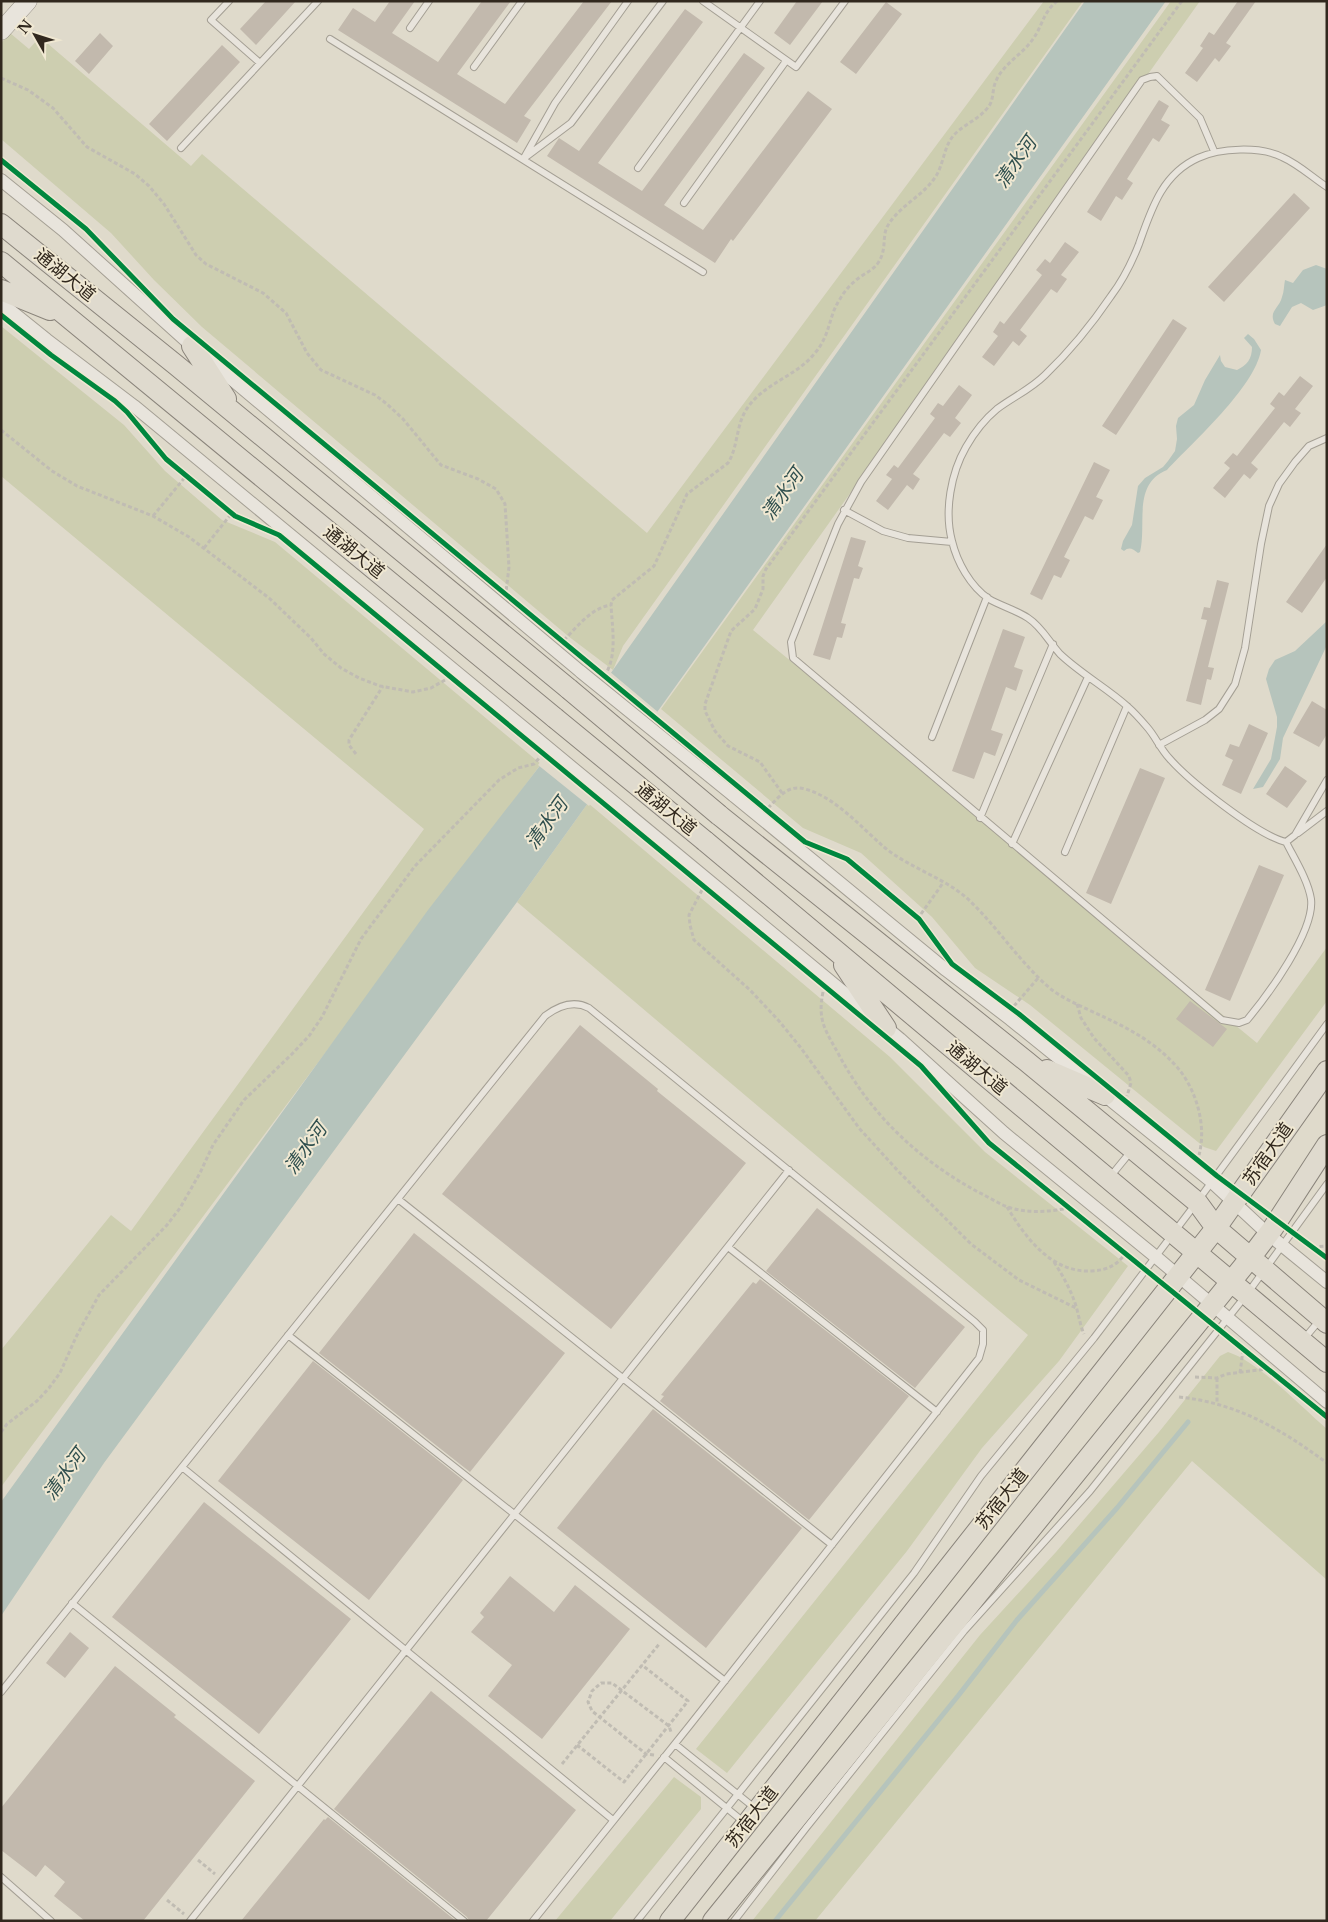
<svg xmlns="http://www.w3.org/2000/svg" width="1328" height="1922" font-family="'Libre Baskerville','Noto Sans SC',serif">
<rect width="100%" height="100%" fill="#dfdacb"/>
<path fill="#cdceb0" d="M1044 1H1083L623 646 613 670 568 636 202 327 154 280 111 233 1 139V43L10 33 29 49 40 37 191 166 202 154 647 533Z
M1171 1H1200L753 630 1257 1043 1327 947V1001L1216 1151 1204 1147 1030 1005 975 968 932 917 861 853 803 828 661 709Z
M1 326 124 425 165 471 222 520 275 542 541 764 1 1487V1350L111 1215 131 1231 424 829 1 476Z
M588 803 890 1057 985 1152 1128 1266 1059 1361 982 1448 907 1551 727 1773 696 1749 1028 1335 517 902Z
M1228 1352C1259 1362 1301 1407 1327 1429V1580L1192 1461 815 1921H752L980 1635 1056 1552 1159 1432 1220 1356Z
M674 1777 701 1797V1809L610 1921H555Z"/>
<path fill="#b6c4bc" d="M1085 1H1166L640 736 588 803 517 902 104 1463 1 1616V1502L428 910 601 687Z
M1316 265 1327 269V305L1313 310 1301 303 1292 307 1280 326 1275 324C1268 311 1279 309 1282 297 1284 292 1284 285 1285 280L1293 283 1303 270Z
M1248 334 1254 339 1261 350C1255 387 1193 442 1167 470 1132 484 1147 524 1140 552L1138 553C1133 549 1129 546 1124 551L1121 549 1123 541 1132 525 1138 486 1145 478 1163 467 1168 461 1175 451 1177 439 1176 426 1178 418 1194 405 1205 380 1220 355 1221 361 1225 367 1237 370C1247 365 1252 359 1252 347L1244 338Z
M1327 621V645L1283 738 1280 759 1263 787 1253 789 1271 759 1277 727V717L1266 679 1269 669 1275 660 1295 651Z"/>
<path fill="#dfdacb" d="M609 671 659 713 589 806 538 765Z"/>
<g fill="none" stroke-linecap="round" stroke-linejoin="round">
<path stroke="#b6c4bc" stroke-width="5" d="M775 1921 958 1696 1017 1620 1117 1508 1188 1422"/>
</g>
<path fill="#c2b9ad" d="M266 1H296L256 45 240 29Z
M390 1H415L392 33 438 62 482 1H511L457 74 505 104 584 1H612L524 116 531 120 517 143 338 30 353 8 375 22Z
M797 1H823L790 45 774 33Z
M1238 1H1256L1226 43 1231 46 1219 62 1215 58 1197 82 1185 73 1203 48 1200 46 1209 32 1214 35Z
M886 2 902 14 856 74 840 62Z
M685 9 703 22 598 163 642 191 744 53 765 68 664 205 703 230 808 91 832 109 733 241 731 239 715 263 547 156 559 138 579 151Z
M100 33 113 46 89 74 75 61Z
M222 45 240 62 167 141 149 124Z
M1159 100 1169 106 1161 120 1170 125 1159 142 1153 138 1127 179 1133 183 1122 200 1116 196 1101 221 1087 212Z
M1294 193 1310 208 1224 302 1208 287Z
M1065 242 1079 252 1061 275 1067 279 1057 293 1051 289 1020 330 1027 336 1019 346 1013 341 994 366 982 357 998 336 993 332 1000 321 1004 324 1042 275 1036 270 1045 259 1050 263Z
M1173 319 1187 328 1116 435 1102 426Z
M1300 376 1313 386 1295 409 1301 413 1290 427 1284 422 1251 463 1258 469 1250 479 1244 474 1225 498 1213 488 1230 468 1224 463 1233 453 1237 456 1275 408 1270 404 1279 392 1284 396Z
M959 385 972 395 955 418 961 423 950 437 944 433 913 474 920 479 913 490 907 485 888 510 876 501 892 479 886 475 894 465 898 468 935 418 930 414 938 403 943 406Z
M1094 462 1110 470 1096 497 1103 500 1093 520 1085 516 1064 557 1070 560 1061 578 1054 575 1042 600 1030 594Z
M851 537 866 541 858 566 863 568 859 579 854 578 841 623 846 624 842 638 837 637 830 660 813 655Z
M1327 544V577L1302 613 1286 602Z
M1217 580 1229 583 1208 667 1214 668 1211 680 1207 679 1201 705 1186 701 1207 620 1201 619 1204 607 1210 608Z
M1003 629 1025 637 1014 667 1023 670 1016 691 1006 687 991 730 1003 734 995 756 984 752 974 779 952 771Z
M1312 701 1327 710V734L1319 747 1293 733Z
M1249 724 1268 733 1241 794 1222 785 1233 760 1225 756 1230 744 1239 747Z
M1285 766 1307 781 1287 808 1266 794Z
M1140 768 1165 778 1111 904 1086 893Z
M1259 865 1284 875 1230 1001 1205 990Z
M1190 1001 1227 1029 1213 1047 1176 1019Z
M580 1025 658 1089 657 1091 746 1163 611 1329 442 1194Z
M817 1208 965 1327 915 1388 766 1271Z
M414 1233 565 1353 470 1472 319 1353Z
M760 1279 909 1396 809 1520 660 1401 664 1396 661 1395 753 1282 756 1284Z
M313 1361 463 1480 369 1600 218 1481Z
M653 1409 802 1528 706 1648 557 1528Z
M204 1502 351 1619 259 1734 112 1617Z
M510 1576 554 1612 575 1585 630 1629 542 1739 488 1696 512 1665 471 1632 484 1617 480 1613Z
M70 1632 89 1648 65 1678 46 1663Z
M115 1666 176 1715 174 1717 255 1781 143 1921H85L54 1896 65 1882 45 1865 36 1877 1 1850V1808Z
M431 1691 576 1810 486 1921H469L467 1917 334 1809Z
M328 1817 456 1921H241L324 1819 325 1820Z"/>
<g fill="none" stroke-linecap="round" stroke-linejoin="round">
<defs>
<path id="lane" d="M229 1 211 20 260 63
M703 1 796 67 845 1
M410 28 429 1
M330 39 703 272
M474 67 522 1
M181 148 318 1
M1214 151 1200 118 1157 76 1150 77 1142 80 861 482 838 524 791 642 793 658 1222 1020 1239 1023 1247 1020C1268 995 1315 931 1311 899 1308 880 1294 858 1286 842
M525 156 555 103 628 1
M523 159 571 123 663 1
M638 168 760 1
M1327 187C1312 177 1298 164 1282 157 1260 146 1220 148 1198 158 1162 174 1151 210 1139 244 1132 262 1123 280 1111 296 1092 324 1069 352 1045 375 1031 389 1013 397 997 409 985 419 974 433 966 447 951 473 944 511 952 541 957 562 970 586 989 599 1001 606 1016 610 1028 618 1042 627 1049 642 1060 654 1081 674 1107 688 1128 707 1135 713 1141 720 1147 727 1155 736 1160 748 1169 758 1189 781 1257 835 1286 842L1295 835 1327 780
M684 203 786 61
M844 510 883 531 908 538 952 542
M932 737 987 597
M1159 745 1205 720 1219 709 1235 684 1245 648 1261 544 1269 506 1279 484 1295 462 1309 446 1327 438
M980 818 1053 644
M1298 833 1327 811
M1012 844 1088 677
M1065 852 1127 706
M1110 1177 1132 1150
M398 1199 832 1545
M728 1247 937 1412
M288 1335 725 1681
M1303 1340 1319 1321
M182 1467 613 1820
M72 1603 464 1921
M1 1692 545 1016C558 1006 574 1000 589 1008L975 1322 983 1330V1344L979 1358 690 1725 533 1921
M675 1744 756 1809
M664 1757 745 1823
M1 1877 51 1921
M190 1921 789 1170
M637 1921 914 1573 981 1476 1094 1338 1197 1202 1327 1024
M734 1921 806 1828 964 1631 1090 1491 1247 1294 1327 1184"/>
<path id="street" d="M1 180 63 230 192 346 581 672
M1 303 47 340 134 406 535 737
M733 795 946 970 1010 1019 1212 1182 1268 1234 1327 1282
M627 813 900 1039 1004 1133 1156 1257 1327 1402"/>
<path id="secondary" d="M1 31 28 1"/>
<path id="primary" d="M1 224 176 365 569 689
M1 262 555 718
M1 290 50 310
M192 346 226 399
M719 815 1026 1061 1197 1202 1216 1228 1327 1323
M705 841 1327 1362
M844 965 886 1028
M1047 1070 1105 1095
M670 1921 1216 1228 1327 1071
M713 1921 1251 1257 1273 1228 1327 1145"/>
</defs>
<use href="#lane" stroke="#a49f94" stroke-width="8"/>
<use href="#street" stroke="#a49f94" stroke-width="14"/>
<use href="#secondary" stroke="#948e84" stroke-width="19"/>
<use href="#primary" stroke="#8a847b" stroke-width="22"/>
<path stroke="#c0bcb3" stroke-width="3" stroke-dasharray="4 2.5" stroke-linecap="butt" d="M1 78 28 90 53 108 87 147 135 174 149 186 164 204 196 255 206 264 263 293 286 313 307 353 321 370 375 395 387 404 403 419 441 465 478 479 496 489 505 504 509 567 506 592
M1 430 52 471 77 486 153 516 189 537 269 598 311 638 324 654 341 668 359 678 380 686 413 692 431 688 445 680
M153 516 186 476
M204 548 232 513
M564 640C577 627 591 608 611 605
M604 676C618 658 612 626 611 605L612 600 654 566 687 494 728 463C738 447 736 426 746 410 763 383 796 377 815 353 831 334 828 317 840 299 845 290 852 283 860 277 867 272 873 270 878 263 887 250 882 237 887 227 898 207 921 197 934 179 944 166 943 147 954 135 964 124 980 119 989 106 994 99 992 89 996 81 1003 64 1023 54 1033 39 1043 25 1042 14 1057 1
M356 754 349 745V740L383 686
M782 793 760 762 728 746 715 731 705 711V704L731 631 755 609 763 589V576L766 569 1182 1
M768 808C779 797 788 784 805 789 835 797 861 827 884 847 909 868 946 878 970 901 999 929 1021 964 1052 990 1063 998 1076 1004 1089 1010 1123 1026 1151 1038 1177 1067 1196 1089 1207 1125 1199 1155
M702 890 689 915 690 925 694 940 750 990 779 1021 801 1048 859 1128 899 1172 971 1244 1019 1280 1076 1308
M921 914 943 883
M823 992C817 1021 826 1031 839 1055 871 1115 919 1160 978 1192 987 1196 996 1202 1005 1206 1026 1214 1048 1212 1069 1208
M1077 1004 1081 1018 1094 1038 1129 1076 1131 1083 1127 1096
M1014 1006 1039 977
M1007 1207C1026 1238 1051 1273 1092 1271 1107 1270 1116 1266 1125 1254
M1313 1247 1327 1246
M1054 1262C1063 1276 1071 1290 1076 1306 1079 1316 1080 1325 1084 1334
M1240 1373 1243 1350
M1195 1377 1217 1378 1226 1374 1267 1369
M1217 1378V1404
M1179 1397C1237 1403 1281 1429 1327 1463
M1 1432 7 1424 37 1401 49 1388 60 1373 76 1337 99 1295 167 1225 180 1208 200 1173 213 1145 244 1100 292 1054 309 1036 322 1017 361 939 415 866 499 780 518 768 534 764 540 757
M577 1745 624 1782 688 1701 642 1665
M654 1755 646 1754 592 1711 588 1702 592 1691 601 1683H612L669 1726 671 1732
M562 1764 660 1643
M198 1860 215 1874
M167 1900 184 1914"/>
<use href="#lane" stroke="#e8e4dc" stroke-width="6"/>
<use href="#street" stroke="#e8e4dc" stroke-width="12"/>
<use href="#secondary" stroke="#e8e4dc" stroke-width="18"/>
<use href="#primary" stroke="#dfdace" stroke-width="20"/>
<defs>
<path id="street-bridge" d="M581 672 733 795
M535 737 627 813"/>
<path id="primary-bridge" d="M569 689 719 815
M555 718 705 841"/>
</defs>
<use href="#street-bridge" stroke="#a49f94" stroke-width="14" stroke-linecap="butt"/>
<use href="#primary-bridge" stroke="#8a847b" stroke-width="22" stroke-linecap="butt"/>
<use href="#street-bridge" stroke="#e8e4dc" stroke-width="12"/>
<use href="#primary-bridge" stroke="#dfdace" stroke-width="20"/>
<defs>
<path id="cycleway" d="M1 160 86 229 173 319 805 842 847 859 919 919 952 964 1019 1014 1217 1176 1327 1258
M1 315 51 355 115 401 127 412 166 459 235 516 279 535 921 1066 989 1143 1327 1417"/>
</defs>
<use href="#cycleway" stroke="#f0e8d2" stroke-width="8"/>
<use href="#cycleway" stroke="#00873e" stroke-width="5"/>
</g>
<g text-anchor="middle" stroke-width="4" stroke-linejoin="round" paint-order="stroke">
<g font-size="18" fill="#31281e" stroke="#f0e8d2">
<text transform="translate(65 275) rotate(39)" y="6">通湖大道</text>
<text transform="translate(354 552) rotate(39)" y="6">通湖大道</text>
<text transform="translate(666 809) rotate(39)" y="6">通湖大道</text>
<text transform="translate(977 1068) rotate(40)" y="6">通湖大道</text>
<text transform="translate(1268 1154) rotate(-55)" y="6">苏宿大道</text>
<text transform="translate(1002 1499) rotate(-52)" y="6">苏宿大道</text>
<text transform="translate(752 1817) rotate(-52)" y="6">苏宿大道</text>
</g>
<g font-size="19" font-style="italic" fill="#2f4f4e" stroke="#f0e8d2">
<text transform="translate(1015 162) rotate(-55)" y="7">清水河</text>
<text transform="translate(782 494) rotate(-55)" y="7">清水河</text>
<text transform="translate(546 823) rotate(-54)" y="7">清水河</text>
<text transform="translate(305 1148) rotate(-54)" y="7">清水河</text>
<text transform="translate(64 1474) rotate(-54)" y="7">清水河</text>
</g>
</g>
<rect width="1328" height="1922" fill="none" stroke="#31281e" stroke-width="5"/>
<g transform="translate(35 35) rotate(309)" stroke="#f0e8d2" stroke-width="4" paint-order="stroke">
<path d="M0-4L9 19L0 12L-9 19Z" fill="#31281e"/>
<text y="-8" font-size="14" font-weight="bold" text-anchor="middle" fill="#31281e">N</text>
</g>
</svg>
